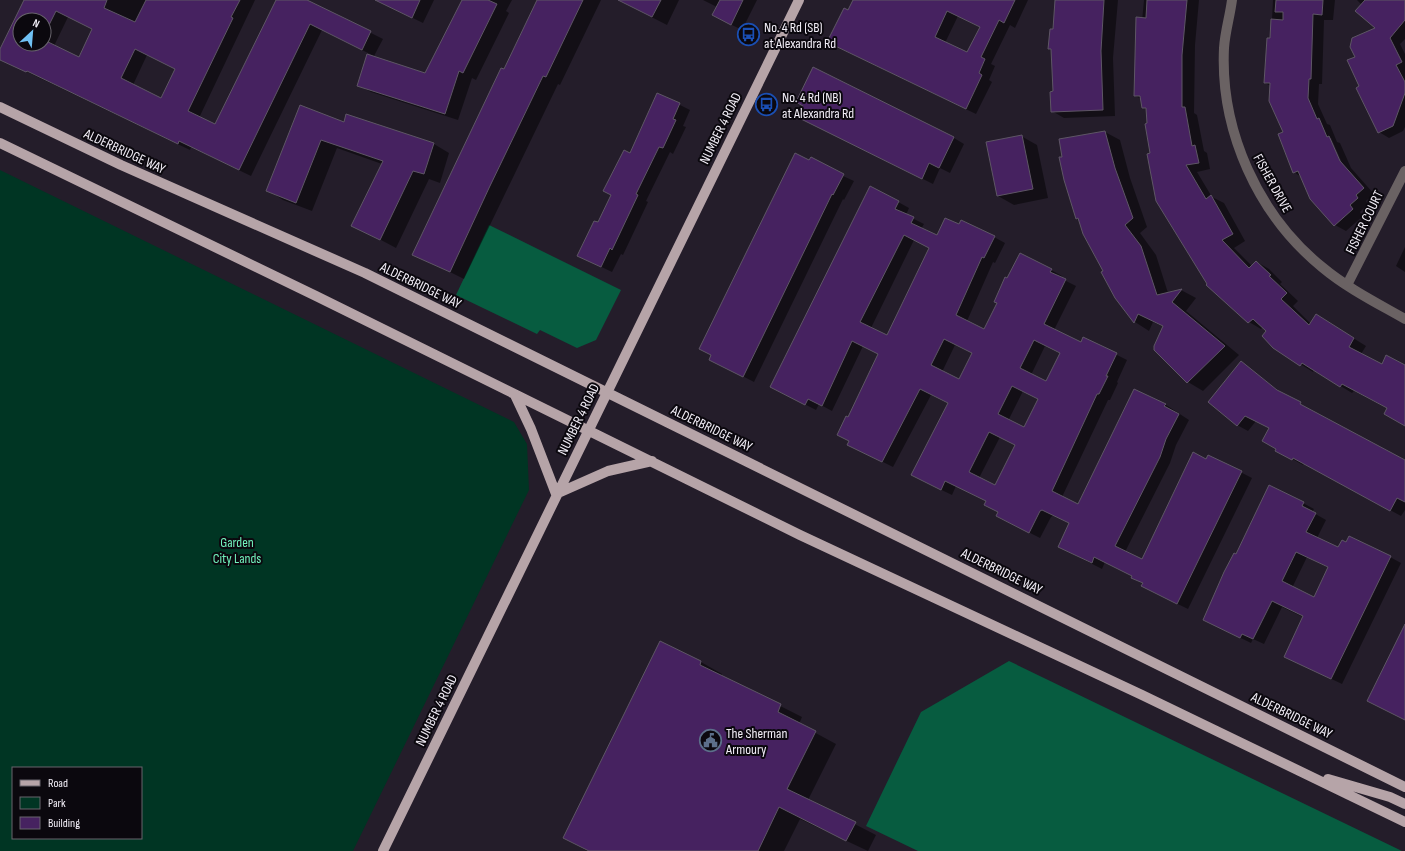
<svg xmlns="http://www.w3.org/2000/svg" width="1405" height="851" font-family="'Sofia Sans Condensed',sans-serif">
<rect width="100%" height="100%" fill="#241d2a"/>
<path fill="#003523" fill-rule="evenodd" d="M0 170 514 422 527 444 529 490 353 851H0ZM13 768H141V838H13Z"/>
<path fill="#075c40" d="M489 225 621 290 596 340 577 348 540 330 537 334 456 295Z
M1009 661 1402 851H918L866 826 921 712Z"/>
<path fill="#0007" fill-rule="evenodd" d="M26 0H255L199 118 216 126 277 0H305L383 39 374 56 322 30 251 176 191 147 190 150 0 59V52ZM68 17 93 29 79 58 54 46ZM20 20H44V44H20ZM147 55 176 69 161 99 133 85Z
M376 0H434L423 23Z
M463 0H512L506 11 509 13 476 80 472 78 458 120 371 92 358 85 426 74Z
M538 0H601L560 85 558 84 464 279 414 254Z
M618 0H679L667 25Z
M703 0H757L742 30 724 21 717 7Z
M854 0H1028L1015 28 1010 25 991 64 995 66 989 80 992 82 976 114 839 48 849 11ZM958 16 980 27 968 54 945 43Z
M1088 0H1118L1113 58 1115 116 1064 118 1052 111 1054 92 1052 50 1049 49Z
M1144 0H1199L1195 45 1194 113 1197 115 1204 151 1207 153 1210 169 1197 172 1212 197 1224 203 1245 241 1234 248 1252 266 1257 262 1269 269 1282 282 1280 284 1298 301 1293 306 1311 324 1329 323 1366 346 1361 354 1382 365 1405 366V425L1388 409 1354 391 1352 393 1314 370 1313 372 1273 347 1267 331 1263 327 1261 329 1249 322 1208 284 1151 154 1147 110 1143 107 1142 99 1135 96Z
M1273 0H1335L1333 20H1324L1322 84H1319L1318 104 1327 124 1330 125 1337 142 1340 143 1351 168 1374 194 1366 201 1368 204 1360 212 1363 216 1346 231 1335 225 1311 198 1301 177 1294 172 1271 86 1265 83 1271 39ZM1329 138H1331L1343 165 1342 166Z
M1357 0H1405V39L1400 44 1405 54V127L1403 131 1389 138 1379 132 1361 87 1356 57 1376 28 1362 5Z
M658 94 690 110 683 126 686 127 673 154 670 152 646 201 648 202 623 255 621 254 612 272 589 261 598 224Z
M300 106 344 123 434 144 449 153 440 183 429 179 396 248 353 225 382 164 337 148 312 211 283 200 268 190Z
M798 117 954 138 964 144 950 173 940 168 933 184Z
M1105 132 1120 140 1130 178 1147 227 1140 233 1156 255 1168 293 1181 290 1196 298 1186 311 1239 355 1203 391 1188 382 1155 349 1164 327 1153 322 1149 331 1135 322 1116 297 1080 220 1077 219Z
M1021 136 1037 145 1048 198 1014 205 998 196Z
M810 161 854 181 844 200 843 199 754 382 721 365Z
M871 187 909 208 906 215 924 224 921 229 937 237H994L1005 243 995 263 993 262 967 321 985 330 1051 270 1062 276 1060 278 1076 286 1054 330 1081 343 1083 338 1127 360 1117 382 1118 383 1110 400H1108L1062 497 1079 506 1134 390 1166 405 1189 420 1176 445 1170 463 1125 552 1142 561 1209 456 1252 478 1188 609 1153 592 1133 576 1105 562 1102 569 1059 547 1070 523 1054 515 1051 517 1040 538 997 516 999 512 987 501 956 486 952 495 923 481 949 404 931 395 893 467 859 450 850 441 848 418 879 354 863 346 832 411 819 404 816 410 771 387ZM914 240 930 248 888 336 871 328ZM955 345 973 353 959 380 942 372ZM1045 346 1061 354 1047 382 1031 375ZM1023 391 1039 399 1024 428 1008 421ZM1000 437 1016 445 996 486 979 478Z
M1405 247V272L1396 266Z
M1241 363 1286 396 1310 410 1405 460V510L1401 516 1304 463 1303 465 1287 456 1277 449 1270 428 1256 421 1248 431 1237 425Z
M1303 503 1314 509 1312 512 1326 520 1317 538 1339 548 1390 557 1401 563 1342 684 1296 662 1303 617 1282 607 1264 644 1253 639 1251 643 1204 620 1236 555ZM1307 557 1329 568 1314 598 1292 588Z
M660 642 701 662 722 674 721 676 802 717 799 724 836 744 808 800 876 835 868 851 800 819 784 851H587L564 838Z"/>
<path fill="#462260" stroke="#5e5665" fill-rule="evenodd" d="M24 0H107L104 8 135 22 146 0H240L231 17 233 18 188 111 215 124 276 0H307L371 31 362 50 310 24 239 170 179 141 178 144 27 71 26 72 0 60V49ZM56 11 92 29 79 57 44 40V44H20V20H44V35ZM135 49 175 69 161 98 121 78Z
M375 0H420L412 18Z
M462 0H488L497 4 463 73 459 71 445 114 357 86 367 54 425 73Z
M537 0H583L546 77 543 76 489 188 450 272 412 255 501 68 504 69Z
M618 0H661L652 17Z
M720 0H743L731 25 712 15Z
M853 0H1015L1004 23 999 20 981 57 985 59 979 73 982 75 966 109 827 42 844 8 848 10ZM947 11 980 27 967 52 935 37Z
M1055 0H1104L1101 51 1103 110 1051 112 1050 92 1053 91 1051 49H1048L1050 29H1053Z
M1147 0H1187L1182 55V107H1185L1192 146 1195 145 1199 163 1186 165 1206 199 1211 195 1233 234 1222 240 1249 268 1256 261 1271 275 1269 276 1287 293 1281 299 1309 325 1316 314 1354 338 1349 347 1382 364 1386 355 1405 365V426L1384 414 1387 408 1342 384 1340 387 1302 363 1300 366 1273 348 1262 336 1266 331 1253 319 1248 323 1206 285 1207 284 1156 201 1147 154 1150 153 1145 124 1147 123 1146 108H1142L1140 96H1134L1136 17 1146 18Z
M1276 0H1323L1322 15 1313 14 1311 79H1309L1308 98 1317 119 1319 118 1327 137 1329 136 1340 161 1364 188 1356 195 1358 198 1350 205 1353 209 1334 226 1310 199 1298 171 1293 173 1278 134 1283 132 1269 101 1270 83H1264L1267 38H1270L1271 19 1283 20V12H1275Z
M1365 0H1405V20L1390 38 1402 62 1396 65 1405 82V93L1393 126 1378 133 1356 88 1359 86 1347 60 1355 57 1350 47 1352 38 1375 28 1355 11Z
M813 67 954 137 939 168 929 163 922 179 797 117 803 106 796 102Z
M657 93 680 103 673 119 676 120 663 148 659 147 636 194 638 195 612 250 610 248 601 267 577 256 594 221 598 222 611 195 603 191 624 150 630 153Z
M300 105 344 122 346 114 434 143 424 174 413 171 380 240 351 226 383 161 321 140 296 203 266 191Z
M1105 131 1115 168 1133 218 1125 225 1141 246 1157 295 1182 289 1172 302 1225 346 1187 383 1154 350V346L1163 326 1138 314 1134 323 1115 298 1101 272 1103 271 1083 234 1078 218 1076 219 1064 180 1059 157H1062L1059 139Z
M1022 135 1033 189 997 196 986 142Z
M795 153 809 160 811 157 844 174 833 195 832 194 743 377 709 360 711 355 699 349Z
M870 186 899 201 895 209 914 217 911 223 937 235 945 218 959 224 961 220 995 236 984 258 982 257 956 315 984 329 997 303 994 302 1005 277 1007 278 1020 253 1052 269 1050 272 1066 279 1044 324 1081 342 1083 337 1117 353 1106 376H1108L1099 394H1097L1052 491 1078 504 1134 389 1166 404 1164 406 1179 414 1166 439 1160 457 1115 546 1142 559 1193 452 1206 459 1208 455 1242 471 1177 604 1141 586 1143 583 1131 578 1132 576 1094 557 1092 563 1058 547 1069 523 1042 510 1040 511 1029 533 996 516 998 512 984 505 986 501 945 481 941 490 911 475 948 403 920 389 882 462 847 445 849 441 837 435 846 416 848 417 878 354 852 341 822 406 808 399 805 405 770 387ZM904 235 929 248 887 335 860 322ZM944 339 972 353 959 379 931 365ZM1034 340 1060 353 1046 381 1020 368ZM1012 386 1038 399 1024 427 998 414ZM989 432 1015 445 995 485 969 472Z
M1241 361 1277 390 1301 402 1300 404 1405 460V502L1397 498 1390 511 1293 458 1292 460 1275 451 1276 449 1262 441 1269 428 1245 416 1237 426 1208 402Z
M1269 485 1304 502 1302 506 1316 513 1306 532 1338 547 1342 540 1346 542 1349 536 1391 556 1331 679 1284 657 1303 616 1272 601 1253 639 1242 634 1240 638 1203 620 1224 572 1234 553 1236 554ZM1296 552 1328 567 1314 597 1282 581Z
M1405 624V720L1367 701Z
M660 641 701 661 700 665 781 704 778 712 816 731 787 789 856 822 846 841 779 807 758 851H589L563 838Z"/>
<g fill="none" stroke-linecap="round" stroke-linejoin="round">
<path stroke="#6a6263" stroke-width="10" d="M1232 0C1230 16 1225 32 1224 48 1220 131 1258 215 1322 267 1347 288 1377 303 1405 319
M1347 285 1405 171"/>
<path stroke="#b6a4a8" stroke-width="10" d="M0 107 121 165 365 273 1405 787
M0 143 316 296 800 535 1142 695 1405 822
M515 395 531 429 556 494
M556 494 608 471 652 461
M1328 779 1390 797 1405 804
M383 851 799 0"/>
</g>
<defs>
<symbol id="bus-ring" viewBox="-11 -11 22 22"><circle r="9.5" fill="#0b080e" stroke="#1a4fb4" stroke-width="1.5"/><path d="M-5-6H5V4H4V6H2V4H-2V6H-4V4H-5ZM-3.5-4V0h7V-4ZM-3.5 1.2v1.5H-2V1.2ZM2 1.2v1.5H3.5V1.2Z" fill="#1a4fb4"/></symbol>
<symbol id="civic-ring" viewBox="-11 -11 22 22"><circle r="9.5" fill="#0b080e" stroke="#5c6f8a" stroke-width="1.5"/><path d="M-.6-6.5H3V-4.5H.6V-3L4-1V1h2V6H-6V1h2V-1L-.6-3ZM-1.2 2.5V6h2.4V2.5Z" fill="#5c6f8a"/></symbol>
</defs>
<g fill-rule="evenodd">
<use href="#bus-ring" x="736" y="22" width="25" height="25"/>
<use href="#bus-ring" x="754" y="92" width="25" height="25"/>
<use href="#civic-ring" x="698" y="728" width="25" height="25"/>
</g>
<g text-anchor="middle" stroke-width="4" stroke-linejoin="round" paint-order="stroke">
<g font-size="14" fill="#f3eff8" stroke="#0b080e" text-anchor="start">
<text x="764" y="32">No. 4 Rd (SB)<tspan x="764" dy="16">at Alexandra Rd</tspan></text>
<text x="782" y="102">No. 4 Rd (NB)<tspan x="782" dy="16">at Alexandra Rd</tspan></text>
<text x="726" y="738">The Sherman<tspan x="726" dy="16">Armoury</tspan></text>
</g>
<g font-size="14" fill="#f3eff8" stroke="#0b080e">
<text transform="translate(720 128) rotate(-64)" y="5">NUMBER 4 ROAD</text>
<text transform="translate(125 151) rotate(25)" y="5">ALDERBRIDGE WAY</text>
<text transform="translate(1273 183) rotate(61)" y="5">FISHER DRIVE</text>
<text transform="translate(1364 222) rotate(-64)" y="5">FISHER COURT</text>
<text transform="translate(421 285) rotate(26)" y="5">ALDERBRIDGE WAY</text>
<text transform="translate(578 419) rotate(-64)" y="5">NUMBER 4 ROAD</text>
<text transform="translate(712 428) rotate(26)" y="5">ALDERBRIDGE WAY</text>
<text transform="translate(1002 571) rotate(26)" y="5">ALDERBRIDGE WAY</text>
<text transform="translate(436 710) rotate(-64)" y="5">NUMBER 4 ROAD</text>
<text transform="translate(1292 715) rotate(26)" y="5">ALDERBRIDGE WAY</text>
</g>
<g font-size="14" fill="#72f4be" stroke="#0b080e">
<text x="237" y="547">Garden<tspan x="237" dy="16">City Lands</tspan></text>
</g>
</g>
<rect x="12" y="767" width="130" height="72" fill="#0b080e" stroke="#68646c"/>
<rect x="20" y="780" width="20" height="6" fill="#b6a4a8" stroke="#68646c"/>
<text x="48" y="787" font-size="12" fill="#f3eff8">Road</text>
<rect x="20" y="797" width="20" height="12" fill="#003523" stroke="#68646c"/>
<text x="48" y="807" font-size="12" fill="#f3eff8">Park</text>
<rect x="20" y="817" width="20" height="12" fill="#462260" stroke="#68646c"/>
<text x="48" y="827" font-size="12" fill="#f3eff8">Building</text>
<g transform="translate(32 32) rotate(26)"><circle r="19" fill="#0b080e" stroke="#68646c"/>
<path d="M0-3L7 15L0 10L-7 15Z" fill="#70c1f4"/>
<text y="-6" font-size="11" font-weight="bold" text-anchor="middle" fill="#f3eff8">N</text>
</g>
</svg>
